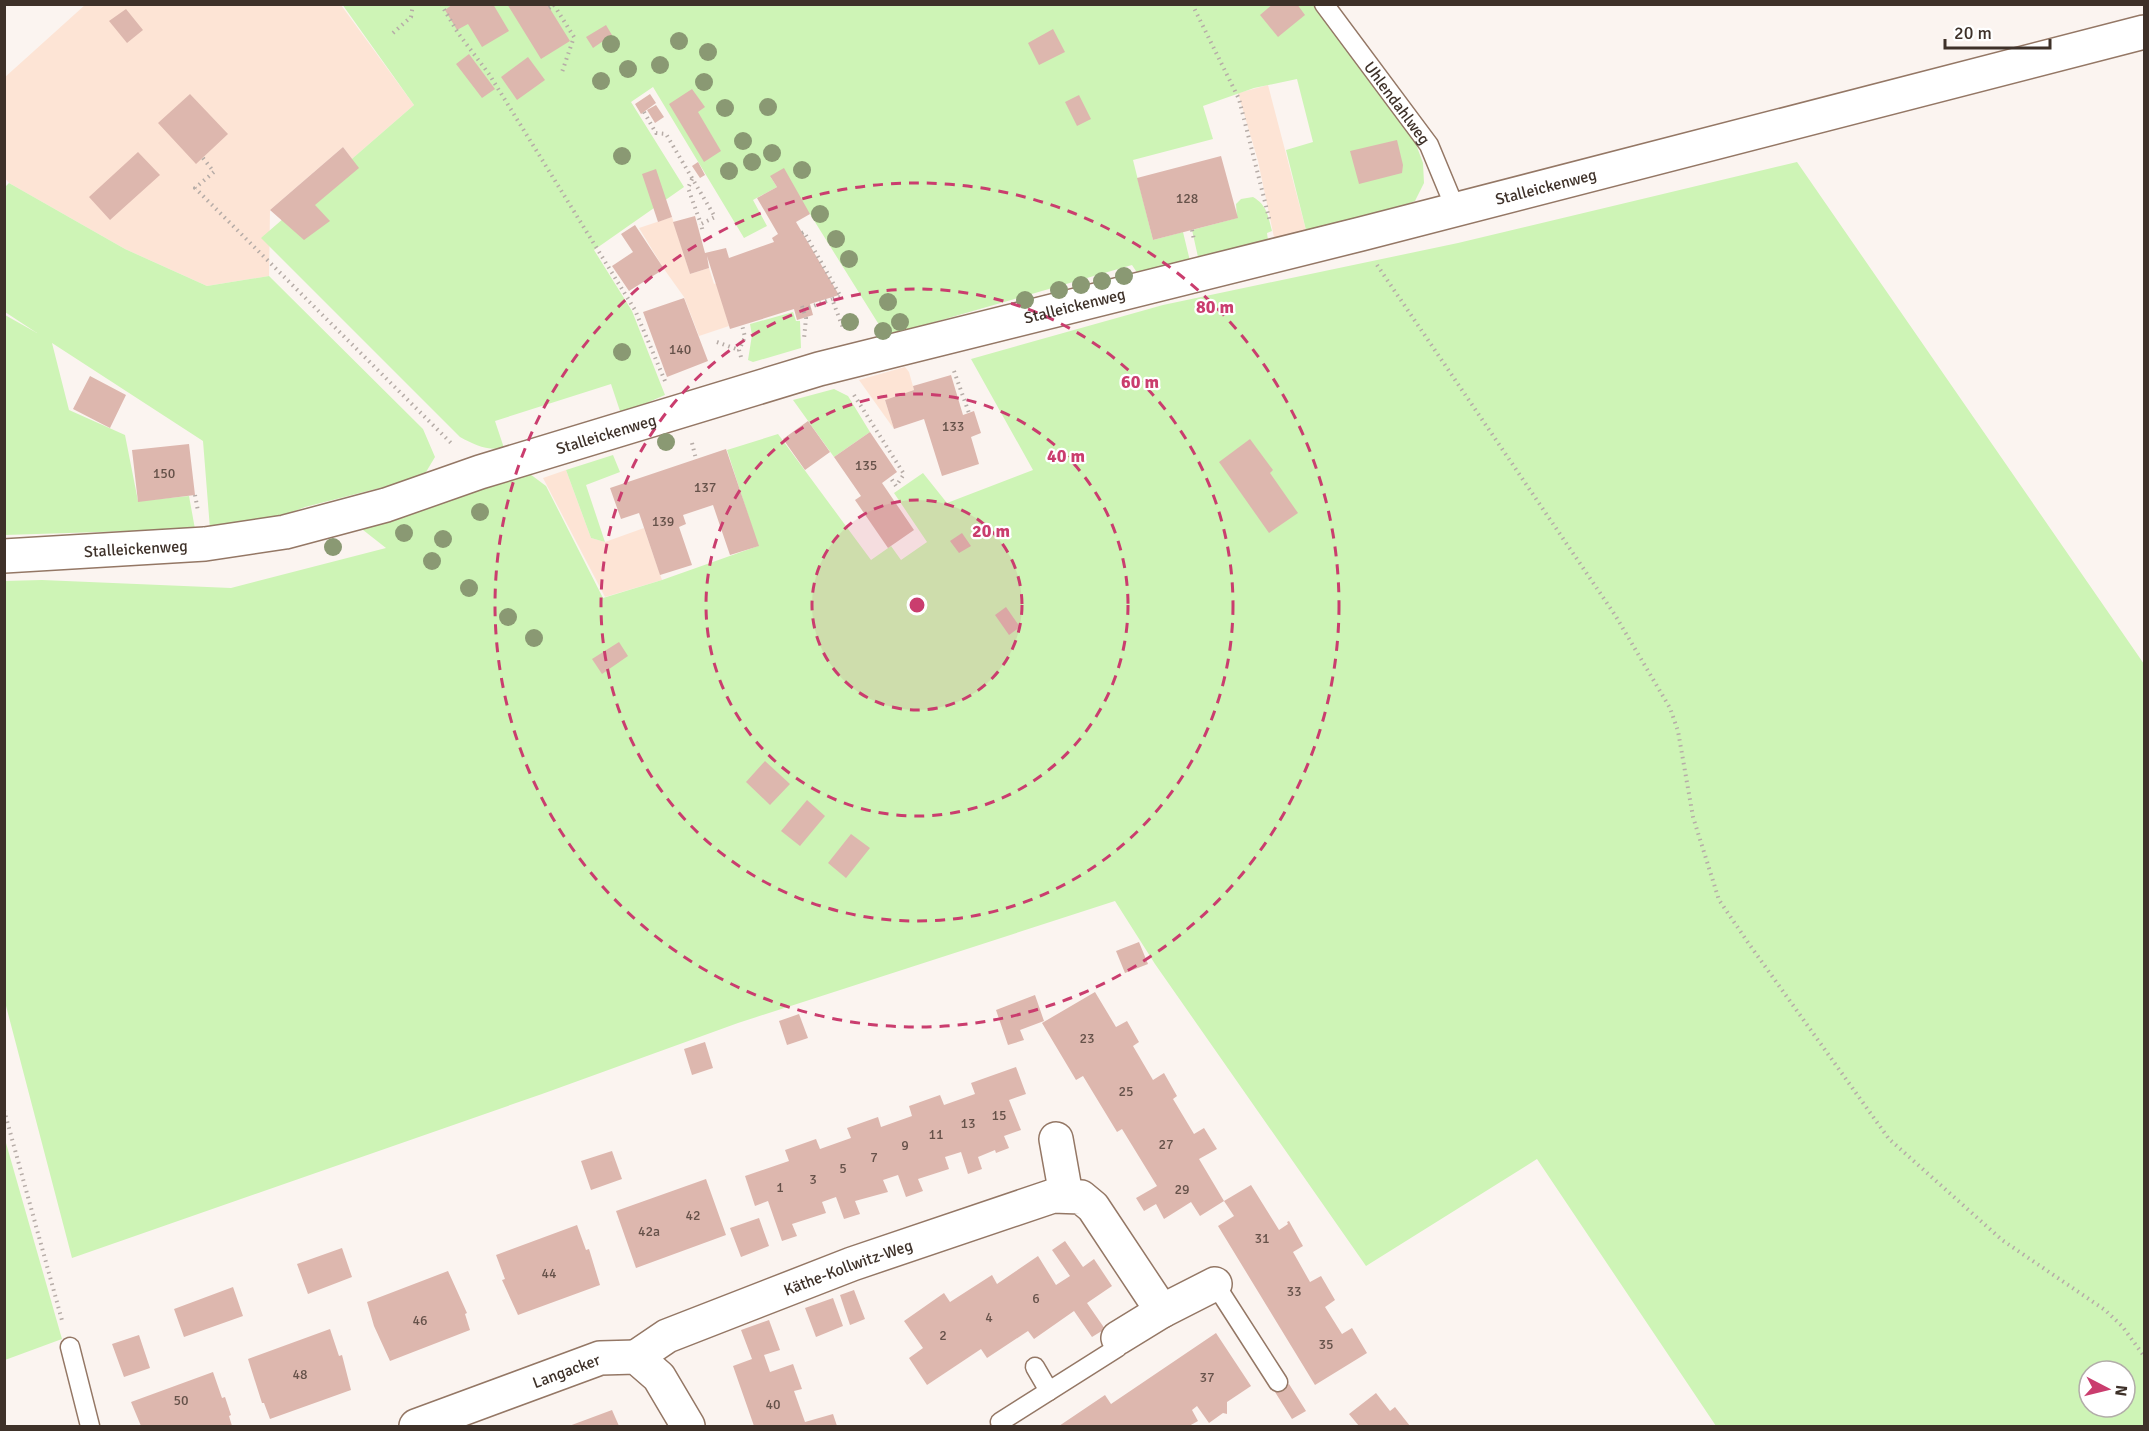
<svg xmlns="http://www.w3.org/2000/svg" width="2149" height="1431" font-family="Signika,sans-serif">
<rect width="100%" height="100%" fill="#fbf4f0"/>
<path fill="#fde4d5" d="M85 5H341L414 105 352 159 343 147 270 210 269 276 207 286 125 249 9 183 4 177V78Z
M1268 85 1307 234 1275 242 1258 161 1238 93Z
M672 217 690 274 709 268 714 284 717 283 729 326 699 336 684 297 664 269 639 228Z
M905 367 909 372 914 390 885 400 894 429 859 380Z
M566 470 591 538 605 542 644 528 662 580 605 597 543 478Z"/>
<path fill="#cef4b6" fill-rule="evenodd" d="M342 4 1316 5 1414 139 1423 163 1424 183 1415 201 1377 215 1307 234 1286 150 1313 142 1297 79 1254 88 1203 106 1213 139 1133 160 1153 240 1183 232 1190 261 1138 274 1132 265 886 336 810 214 770 176 777 187 753 200 767 226 744 238 653 87 631 102 684 187 594 250 632 311 665 395 621 414 611 384 495 421 504 448C486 451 475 445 460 437L261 238 414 105Z
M1797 162 2144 664V1426H1716L1537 1159 1366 1266 1155 964 1115 901 738 1023 542 1094 72 1258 5 1002 4 581 42 580 231 588 386 548 358 526 526 471 546 486 603 598 662 580 758 546 727 450 778 434 871 560 891 546 901 560 927 542 894 493 923 473 947 503 1033 470 971 359 1163 305 1458 243ZM2089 1371H2125V1407H2089Z
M9 183 125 249 207 286 269 276 423 429 435 457 423 477 305 507 277 518 210 529 203 441 52 343 69 410 125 435 138 501 189 496 195 529 5 535V315L37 333 5 312 4 188Z
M1253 197C1267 205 1268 216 1272 231L1267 233 1268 240 1198 257 1192 230 1237 218 1236 204 1241 199Z
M793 312 796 321H800L801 348 753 362 748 360 752 335 750 324Z
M834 389 848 396 870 432 834 457 793 400Z
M613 455 620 472 586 485 605 542 591 538 566 470Z
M4 1136 62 1339 5 1360H4Z"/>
<path fill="#ddb7ae" d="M453 4H493L509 31 482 47 468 24 457 30 445 10Z
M507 4H547L570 41 541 59Z
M1273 4H1297L1305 15 1278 37 1260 15Z
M126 9 143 30 127 43 109 21Z
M606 25 612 35 593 48 586 37Z
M1053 29 1065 52 1039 65 1028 43Z
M469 54 495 89 482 98 456 64Z
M528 57 545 80 517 100 501 77Z
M692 89 705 107 698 112 721 151 704 162 669 104Z
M190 94 228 134 196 164 158 123Z
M650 94 656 103 641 114 635 104Z
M1079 95 1091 119 1077 126 1065 102Z
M656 105 664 117 655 123 647 110Z
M1397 140 1403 165 1402 173 1359 184 1350 151Z
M343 147 359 168 315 205 330 221 304 240 270 210Z
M138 152 160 175 110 220 89 197Z
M1221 156 1238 218 1153 240 1137 178Z
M698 162 705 175 700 178 692 166Z
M784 168 810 214 796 222 839 295 810 304 813 315 797 320 794 309 730 329 707 256 709 268 690 274 673 222 695 216 705 253 726 248 729 258 774 242 772 238 778 234 757 198 777 187 770 176Z
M656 169 672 217 658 222 642 174Z
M635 225 664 269 629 291 612 266 633 252 621 234Z
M684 298 708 361 667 377 643 312Z
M951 375 963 415 974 411 981 433 971 437 979 464 942 476 924 419 894 429 885 400 914 390 913 386Z
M90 376 126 395 110 428 73 409Z
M808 421 830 452 805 470 783 439Z
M870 432 897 472 882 483 914 530 888 548 855 500 861 496 834 457Z
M1250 439 1273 470 1270 473 1298 513 1269 533 1219 462Z
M189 444 195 495 138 502 132 450Z
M726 449 759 546 730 555 713 505 683 515 686 524 679 527 692 565 660 575 639 513 621 519 610 488Z
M962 533 971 546 959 553 950 541Z
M1006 607 1020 627 1009 635 995 615Z
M619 642 628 656 602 674 592 659Z
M765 761 790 784 770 805 746 782Z
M807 800 825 816 800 846 781 831Z
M851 834 870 848 846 878 828 863Z
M1139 942 1148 964 1125 973 1116 951Z
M1095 992 1116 1027 1127 1021 1139 1042 1133 1046 1153 1080 1164 1073 1177 1096 1173 1099 1194 1134 1204 1128 1217 1149 1199 1159 1224 1201 1200 1216 1191 1202 1164 1219 1156 1204 1144 1211 1136 1198 1157 1186 1122 1129 1117 1132 1083 1076 1076 1080 1042 1023Z
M1035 995 1044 1021 1020 1030 1024 1040 1008 1045 996 1010Z
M799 1014 808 1038 787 1045 779 1021Z
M705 1042 713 1068 692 1075 684 1049Z
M1016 1067 1026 1094 1009 1100 1021 1130 1004 1136 1009 1148 996 1153 995 1150 978 1157 982 1169 968 1174 961 1152 945 1157 949 1169 918 1179 923 1191 906 1197 898 1175 883 1180 888 1192 855 1201 860 1214 844 1219 836 1197 822 1202 826 1213 792 1224 797 1236 782 1241 768 1201 755 1206 745 1176 789 1161 785 1150 816 1139 820 1149 851 1138 847 1128 878 1117 881 1127 912 1116 909 1106 940 1095 944 1105 975 1094 971 1083Z
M612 1151 622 1179 591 1190 581 1161Z
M706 1179 726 1235 636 1268 616 1211Z
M1251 1185 1279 1230 1288 1224 1287 1222 1289 1221 1303 1246 1293 1252 1310 1282 1321 1276 1335 1300 1325 1307 1342 1334 1352 1328 1367 1353 1315 1385 1218 1226 1234 1216 1224 1201Z
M759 1218 769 1246 741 1257 730 1228Z
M577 1225 586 1250 589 1249 600 1285 518 1315 502 1280 505 1279 496 1255Z
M1065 1241 1083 1267 1094 1259 1112 1286 1087 1303 1105 1329 1092 1337 1074 1311 1034 1339 1028 1331 987 1358 981 1349 927 1385 909 1358 923 1348 904 1321 944 1293 950 1302 992 1275 997 1284 1038 1256 1056 1285 1070 1276 1052 1250Z
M342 1248 352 1277 308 1294 297 1264Z
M448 1271 467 1313 465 1314 470 1330 390 1361 374 1326 367 1302Z
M233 1287 243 1316 184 1337 174 1309Z
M854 1290 865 1319 850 1325 840 1295Z
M833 1298 843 1326 816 1337 805 1308Z
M769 1320 780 1350 764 1355 770 1372 793 1364 802 1389 794 1391 805 1422 833 1414 837 1426H754L733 1366 752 1359 741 1330Z
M330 1329 339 1356 342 1355 351 1390 270 1419 264 1403H262L248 1359Z
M1216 1333 1251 1386 1227 1402V1414L1223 1413 1209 1423 1197 1406 1192 1410 1198 1421 1189 1426H1171L1170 1425 1167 1426H1059L1105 1395 1111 1404Z
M139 1335 150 1368 124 1377 112 1344Z
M213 1372 222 1398 225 1397 231 1415 229 1416 232 1426H141L131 1402Z
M1289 1384 1306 1411 1292 1419 1275 1392Z
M1376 1393 1390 1411 1395 1407 1410 1426H1359L1349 1414Z
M612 1410 619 1426H569Z"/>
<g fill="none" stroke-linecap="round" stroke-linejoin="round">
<defs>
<g id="service">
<path id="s1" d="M1324 4 1429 145 1456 210"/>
<path d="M1215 1284 1278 1382"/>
<path d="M70 1347 90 1426"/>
<path d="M1035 1367 1049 1391"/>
<path d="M1000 1422 1117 1348 1118 1338"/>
</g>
<g id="minor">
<path id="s2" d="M4 556 205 544 285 532 386 505 480 472 819 369 1361 234 2144 32"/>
<path d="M1056 1139 1066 1195"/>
<path d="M1118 1338 1162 1311 1215 1284"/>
<path id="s3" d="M636 1357 667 1336 852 1264 1053 1196 1081 1197 1093 1207 1162 1311"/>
<path id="s4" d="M416 1426 600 1358 636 1357 659 1377 688 1426"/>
</g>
</defs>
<use href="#service" stroke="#947765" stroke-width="21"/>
<use href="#minor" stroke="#947765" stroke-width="36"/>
<path stroke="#b6aca7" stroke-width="4" stroke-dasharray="1.5 4.5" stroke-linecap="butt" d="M441 4 458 33 489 74 635 310 665 381
M1192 4 1239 99 1270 222
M549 8 554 5 574 37 561 75
M393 33 411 17 413 4
M644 112 656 133 666 134 715 217 701 224 703 232
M203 158 214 172 195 188 452 444
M692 179 688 188 701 224
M1192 230 1194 240
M802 233 804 232 841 297 832 299 843 328
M1377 265 1615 615 1670 708 1678 731 1693 817 1719 900 1749 944 1889 1139 2002 1240 2105 1310 2122 1326 2144 1356
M802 306 806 318 804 339
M803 310 832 299
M717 342 739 350
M741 357 739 350 745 337 742 325
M954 371 969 413
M854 395 904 474 896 486 890 477
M692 443 696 459
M195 495 198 511
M4 1110 63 1324"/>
<use href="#service" stroke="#fff" stroke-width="18"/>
<use href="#minor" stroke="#fff" stroke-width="33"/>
</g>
<g fill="#8a9973">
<circle cx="679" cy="41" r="9"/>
<circle cx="611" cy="44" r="9"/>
<circle cx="708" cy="52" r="9"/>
<circle cx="660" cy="65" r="9"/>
<circle cx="628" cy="69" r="9"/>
<circle cx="601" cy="81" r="9"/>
<circle cx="704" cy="82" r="9"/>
<circle cx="768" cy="107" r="9"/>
<circle cx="725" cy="108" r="9"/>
<circle cx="743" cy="141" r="9"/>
<circle cx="772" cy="153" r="9"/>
<circle cx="622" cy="156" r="9"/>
<circle cx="752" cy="162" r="9"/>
<circle cx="802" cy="170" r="9"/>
<circle cx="729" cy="171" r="9"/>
<circle cx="820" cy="214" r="9"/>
<circle cx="836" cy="239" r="9"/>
<circle cx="849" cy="259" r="9"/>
<circle cx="1124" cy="276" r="9"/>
<circle cx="1102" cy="281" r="9"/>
<circle cx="1081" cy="285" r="9"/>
<circle cx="1059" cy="290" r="9"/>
<circle cx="1025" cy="300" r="9"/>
<circle cx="888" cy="302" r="9"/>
<circle cx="850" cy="322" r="9"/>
<circle cx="900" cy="322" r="9"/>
<circle cx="883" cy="331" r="9"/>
<circle cx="622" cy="352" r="9"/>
<circle cx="666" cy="442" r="9"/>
<circle cx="480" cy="512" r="9"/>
<circle cx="404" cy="533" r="9"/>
<circle cx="443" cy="539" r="9"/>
<circle cx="333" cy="547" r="9"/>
<circle cx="432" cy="561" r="9"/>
<circle cx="469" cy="588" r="9"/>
<circle cx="508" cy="617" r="9"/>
<circle cx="534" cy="638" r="9"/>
</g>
<circle cx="917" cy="605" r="105" fill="#ca3d6e" fill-opacity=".12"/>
<g fill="none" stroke="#ca3d6e" stroke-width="3" stroke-dasharray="10 8">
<circle cx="917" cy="605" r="105"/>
<circle cx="917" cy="605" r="211"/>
<circle cx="917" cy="605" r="316"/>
<circle cx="917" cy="605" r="422"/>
</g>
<g text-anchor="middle" stroke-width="4.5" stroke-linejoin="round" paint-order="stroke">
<g font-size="14" fill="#66524a">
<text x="1187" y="203">128</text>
<text x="680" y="354">140</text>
<text x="953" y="431">133</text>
<text x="866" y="470">135</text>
<text x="164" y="478">150</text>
<text x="705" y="492">137</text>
<text x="663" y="526">139</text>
<text x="1087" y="1043">23</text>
<text x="1126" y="1096">25</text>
<text x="999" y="1120">15</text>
<text x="968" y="1128">13</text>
<text x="936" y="1139">11</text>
<text x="1166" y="1149">27</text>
<text x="905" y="1150">9</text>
<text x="874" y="1162">7</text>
<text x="843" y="1173">5</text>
<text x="813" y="1184">3</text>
<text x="780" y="1192">1</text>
<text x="1182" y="1194">29</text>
<text x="693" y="1220">42</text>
<text x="649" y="1236">42a</text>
<text x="1262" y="1243">31</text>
<text x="549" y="1278">44</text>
<text x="1294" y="1296">33</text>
<text x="1036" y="1303">6</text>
<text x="989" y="1322">4</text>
<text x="420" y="1325">46</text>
<text x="943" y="1340">2</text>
<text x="1326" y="1349">35</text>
<text x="300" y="1379">48</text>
<text x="1207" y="1382">37</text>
<text x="181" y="1405">50</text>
<text x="773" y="1409">40</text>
</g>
<g font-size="16" fill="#3e3129" stroke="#fff">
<text dy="6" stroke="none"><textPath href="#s1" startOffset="123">Uhlendahlweg</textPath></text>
<text dy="6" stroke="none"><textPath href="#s2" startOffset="1590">Stalleickenweg</textPath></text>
<text dy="6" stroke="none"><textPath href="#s2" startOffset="1104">Stalleickenweg</textPath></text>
<text dy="6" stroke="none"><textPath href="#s2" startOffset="618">Stalleickenweg</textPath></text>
<text dy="6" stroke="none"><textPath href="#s2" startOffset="132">Stalleickenweg</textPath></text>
<text dy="6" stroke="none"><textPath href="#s3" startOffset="231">Käthe-Kollwitz-Weg</textPath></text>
<text dy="6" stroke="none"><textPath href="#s4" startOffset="160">Langacker</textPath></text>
</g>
</g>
<circle cx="917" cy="605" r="9" fill="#ca3d6e" stroke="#fff" stroke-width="3"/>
<g font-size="18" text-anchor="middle" font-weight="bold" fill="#ca3d6e" stroke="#fff" stroke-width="4.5" stroke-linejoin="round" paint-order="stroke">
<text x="1215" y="313">80 m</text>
<text x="1140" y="388">60 m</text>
<text x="1066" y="462">40 m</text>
<text x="991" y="537">20 m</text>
</g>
<rect width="2149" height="1431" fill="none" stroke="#3e3129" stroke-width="12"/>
<g transform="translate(2107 1389) rotate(97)"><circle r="28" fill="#ffffff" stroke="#b2ada9" stroke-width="1.5"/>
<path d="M0-4.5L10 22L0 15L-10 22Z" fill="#ca3d6e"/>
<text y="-9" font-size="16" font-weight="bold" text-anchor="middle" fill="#3e3129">N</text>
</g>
<path d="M1945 39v9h105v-9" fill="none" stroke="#3e3129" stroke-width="3"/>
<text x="1954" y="39" font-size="18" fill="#3e3129" stroke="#ffffff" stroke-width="4.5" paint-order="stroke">20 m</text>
</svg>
